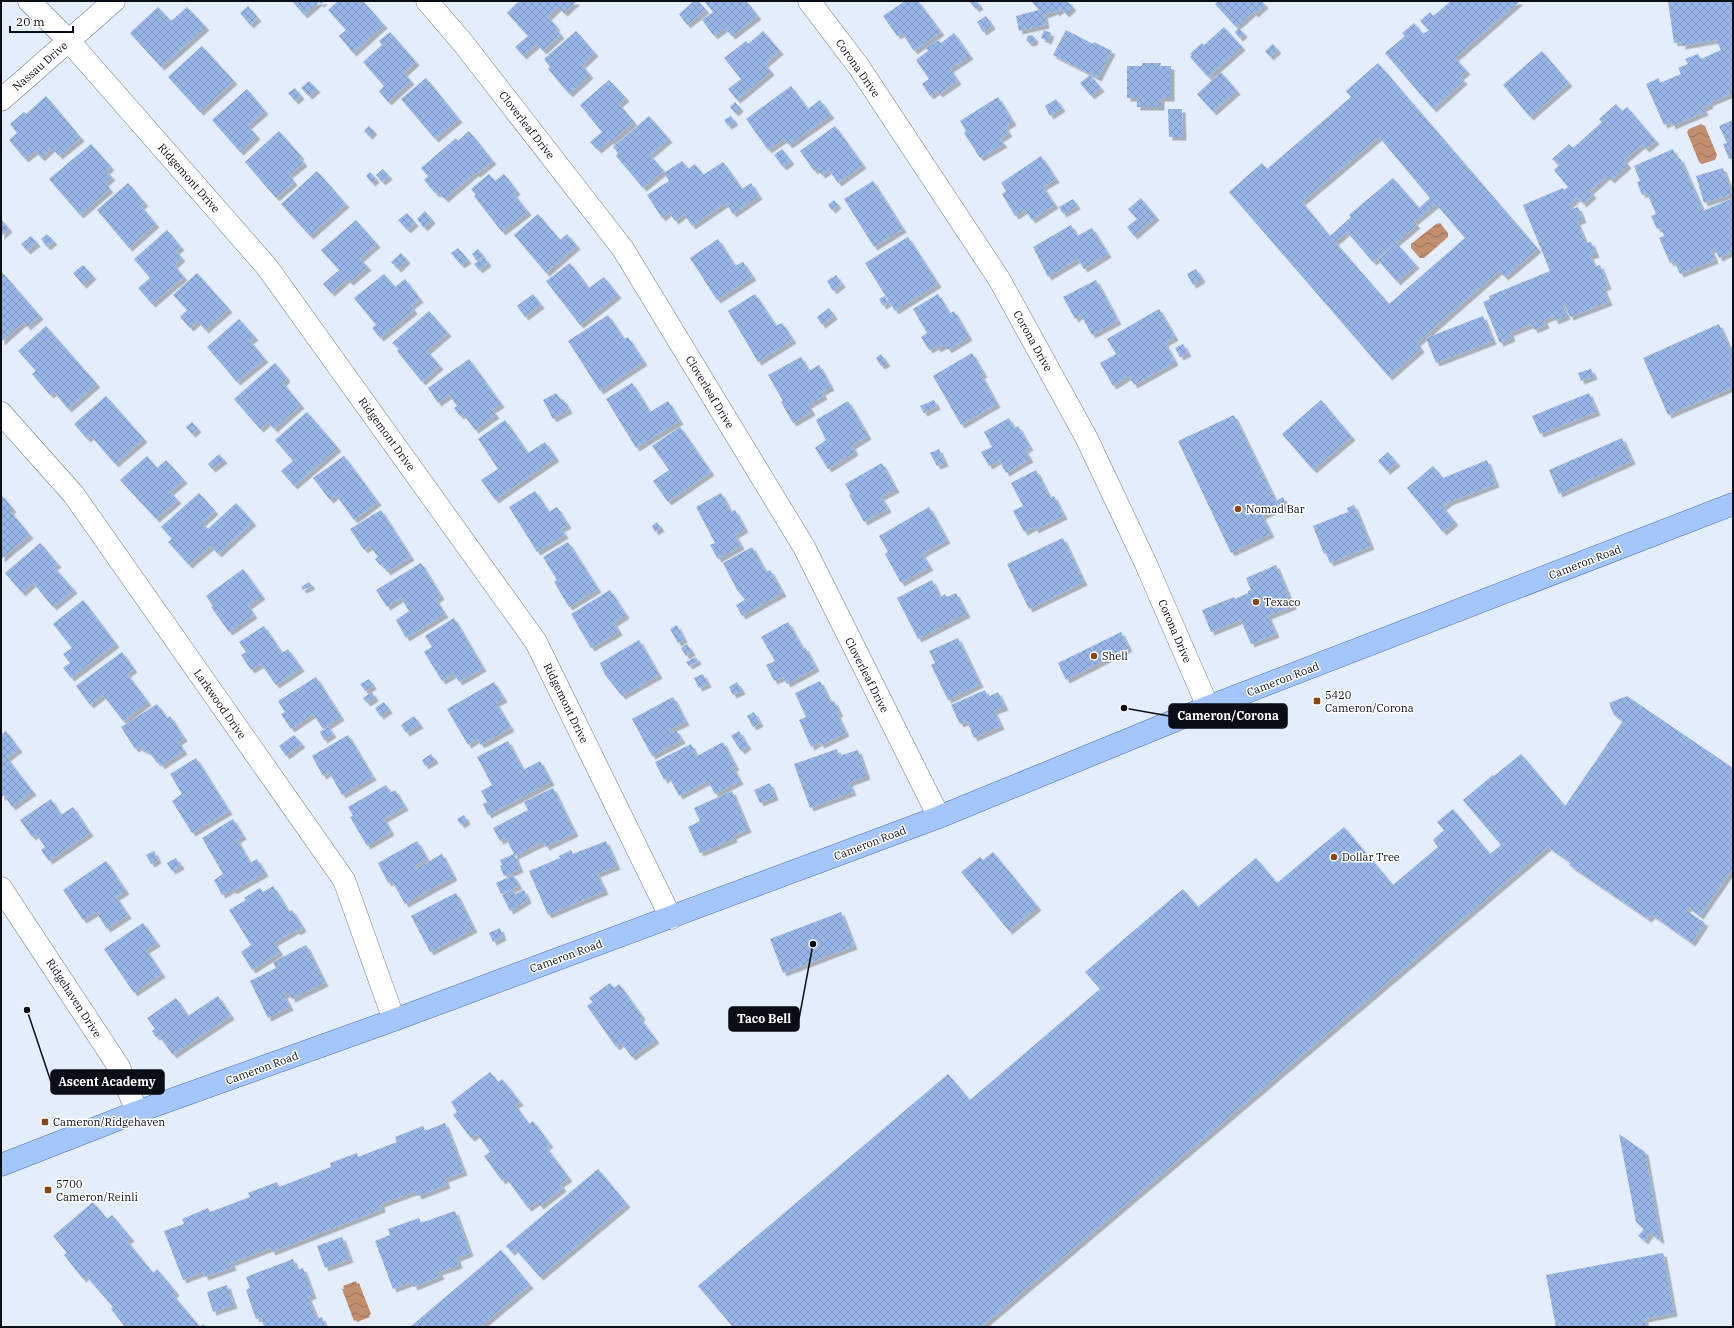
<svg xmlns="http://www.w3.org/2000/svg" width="1734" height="1328" font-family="'IBM Plex Serif',serif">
<defs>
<pattern id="water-waves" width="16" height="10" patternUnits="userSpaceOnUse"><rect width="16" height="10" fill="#c18e6e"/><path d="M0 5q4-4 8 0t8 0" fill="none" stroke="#9b7259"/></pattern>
<pattern id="building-cross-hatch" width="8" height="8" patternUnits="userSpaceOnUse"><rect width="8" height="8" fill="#97b5e5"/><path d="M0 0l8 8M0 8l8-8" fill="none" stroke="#819ac4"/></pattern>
<filter id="shadow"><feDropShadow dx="3.5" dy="3.5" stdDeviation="0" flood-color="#0004"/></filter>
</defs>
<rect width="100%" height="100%" fill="#e4edfb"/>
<path fill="url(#water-waves)" d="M1701 124 1705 126 1717 155 1715 160 1702 164 1699 162 1687 132 1689 129Z
M1440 223 1448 233V237L1424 258H1420L1411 248V244L1436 224Z
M356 1281 357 1284 359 1283 371 1314 369 1315 370 1317 357 1322 356 1320 354 1321 342 1289H344L343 1286Z"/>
<path fill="url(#building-cross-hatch)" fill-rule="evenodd" filter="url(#shadow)" d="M292 1H324L321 4 319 2 304 15Z
M338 1H363L384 25 353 53 339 36 346 30 328 10Z
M519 1H577L564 13 558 7 548 17 557 27 555 28 561 35 543 51 537 44 523 56 515 47 528 36 507 13Z
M694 1H698L706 10 687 25 679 14Z
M704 1H746L758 16 732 36 725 28 714 36 702 20 713 12Z
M905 1H918L941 32 914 51 902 33 897 36 883 16Z
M969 1H977L980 6 976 9Z
M1031 1H1070L1068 2 1073 7 1066 14 1061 9 1056 13 1055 11 1044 15 1046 25 1019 31 1016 16 1039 10Z
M1218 1H1262L1265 5 1255 14 1253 12 1236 27 1215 4Z
M1451 1H1520L1455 58 1467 71 1460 77 1464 81 1433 109 1385 53 1405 36 1402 33 1414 23 1423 34 1429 30 1420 21 1430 12 1433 16Z
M1668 1H1733V93L1709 103 1710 105 1703 108 1705 112 1672 126 1671 122 1664 125 1646 84 1659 78 1660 83 1681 74 1678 68 1688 64 1685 59 1698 54 1701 59 1721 50 1716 40 1682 46V42L1674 43Z
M248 6 258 18 250 25 240 13Z
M158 7 171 21 187 7 206 27 161 67 130 33Z
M986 16 992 26 983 32 977 22Z
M1224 27 1242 47 1208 77 1190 57 1192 55 1190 54 1202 43 1204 45Z
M1239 28 1244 34 1239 38 1235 32Z
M1044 30 1051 33 1048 41 1041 38Z
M1066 30 1093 44 1094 42 1112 51 1098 78 1053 55Z
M576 31 595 53 582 65 590 75 569 94 548 69 550 67 544 59Z
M763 31 780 51 765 64 771 72 737 100 728 89 741 79 724 58 746 41 748 44Z
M390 32 416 62 404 73 411 81 388 102 379 91 384 86 363 62 382 45 379 41Z
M954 33 970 56 950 69 958 81 939 94 937 91 930 96 922 84 929 79 916 60 928 51 926 48 938 40 941 43Z
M1032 35 1035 38 1034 42 1029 43 1026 40 1028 36Z
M1273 44 1278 50 1270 57 1265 51Z
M202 46 234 81 200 112 168 77Z
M1542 51 1569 83 1530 117 1503 85Z
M1142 63H1161L1160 66H1171V98H1161V107H1137V98H1127V66H1142Z
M1378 63 1538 249 1505 277 1499 271 1417 343 1421 349 1389 377 1229 192 1262 163 1267 169 1351 97 1346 91ZM1379 137 1430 198 1419 208 1393 178 1349 215 1351 217 1330 236 1302 202ZM1436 204 1465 238 1389 304 1335 242 1347 232 1373 262 1417 225 1414 222Z
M1221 72 1237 91 1213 112 1197 94Z
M1090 75 1101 88 1091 96 1080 83Z
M426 78 459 119 435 139 401 99Z
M609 80 626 98 619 104 634 122 611 142 610 140 598 150 590 142 602 132 580 105Z
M309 81 317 89 309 96 301 88Z
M791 86 808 109 820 100 831 115 789 145 784 139 768 150 746 119Z
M295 88 301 96 295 101 288 93Z
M247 89 265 111 248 126 257 136 240 152 212 120Z
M46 96 81 138 59 156 52 148 41 158 35 151 25 159 9 140 17 133 10 124 24 112 26 114Z
M998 97 1013 122 1005 127 1009 133 1000 139 1004 144 980 158 964 133 966 131 960 121Z
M1056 99 1062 108 1050 116 1045 106Z
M735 102 740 108 735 113 730 107Z
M1616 104 1622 111 1627 107 1656 141 1646 149 1642 145 1624 160 1628 165 1611 180 1607 176 1590 191 1593 195 1583 204 1578 197 1570 204 1572 209 1578 207 1583 219 1577 222 1586 243 1591 242 1596 254 1590 256 1595 267 1600 265 1608 286 1603 288 1609 302 1570 317 1565 305 1563 306 1567 316 1555 321 1553 316 1544 320 1546 325 1534 330 1532 324 1510 333 1512 338 1500 343 1483 302 1490 299 1489 296 1550 271 1523 205 1563 188 1564 190 1568 187 1554 170 1559 165 1552 159 1569 144 1573 148 1602 122 1599 119Z
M1168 109H1182L1183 137H1169Z
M649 116 669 139 650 155 664 171 643 188 616 156 618 153 613 147Z
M731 116 735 122 728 126 724 120Z
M1733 120V157L1729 159 1723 144 1727 143 1719 126Z
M369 126 374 131 369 136 364 131Z
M835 126 863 165 838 183 829 170 822 175 817 169 814 171 800 151Z
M279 131 301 156 299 157 304 163 289 175 294 182 276 198 245 162Z
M469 131 493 161 477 174 475 173 445 199 440 194 435 193 424 180 428 176 421 168 456 138 458 141Z
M91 144 111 167 106 171 112 177 105 183 110 189 80 215 49 179Z
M782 149 791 161 783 167 774 155Z
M1673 149 1677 159 1680 158 1703 211 1733 198V246L1730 248 1732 252 1719 258 1715 248 1711 250 1715 260 1680 274 1674 261 1670 263 1659 238 1664 236 1661 228 1657 229 1651 216 1656 214 1647 193 1642 195 1637 182 1640 181 1634 166Z
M1041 156 1056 179 1043 187 1055 205 1032 220 1025 210 1015 216 1002 194 1006 191 1001 183Z
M682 161 688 169 695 164 703 175 723 162 742 189 751 183 759 196 733 214 726 203 692 226 684 214 675 221 669 212 662 218 647 195 669 181 664 173Z
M1723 168 1732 194 1704 203 1696 176Z
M383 169 389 176 382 182 376 175Z
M317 171 346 204 310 236 281 204Z
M370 172 376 179 372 183 366 176Z
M489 174 495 181 504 174 517 191 514 194 528 212 502 232 474 196 476 195 471 189Z
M873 181 903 229 874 247 844 199Z
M128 183 145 203 141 206 156 224 129 248 97 210Z
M1141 198 1156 217 1134 236 1127 227 1137 219 1128 209Z
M1073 199 1077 206 1063 214 1059 207Z
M834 200 838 205 832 210 828 205Z
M425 211 432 220 424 228 417 219Z
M407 213 415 223 407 230 398 220Z
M538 214 560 240 567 234 577 246 546 273 514 235Z
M1 219 9 229 1 236Z
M356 220 377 244 360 259 368 267 350 282 347 279 331 293 323 284 339 270 321 250Z
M1071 225 1077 236 1092 228 1108 254 1084 269 1078 259 1048 277 1033 247Z
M167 230 181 247 176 251 182 258 174 265 184 277 152 304 138 288 150 278 134 259Z
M47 234 54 241 47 247 41 239Z
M31 236 37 243 27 251 21 244Z
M908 237 938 284 895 311 865 263Z
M718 239 735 266 743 262 753 277 717 300 690 258Z
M1396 243 1416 265 1397 282 1378 260Z
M458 248 468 260 461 265 451 253Z
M478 249 483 256 477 261 472 254Z
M401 253 407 260 398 269 391 262Z
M484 257 488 263 479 270 474 264Z
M570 263 589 288 604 277 618 295 580 325 546 281Z
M83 265 93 276 83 285 73 273Z
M1196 269 1202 279 1193 285 1187 274Z
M1 271 40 316 27 327 24 322 1 342Z
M197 273 229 309 205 330 198 321 190 328 180 317 187 310 173 295Z
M384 274 395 287 405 279 420 299 411 306 414 311 380 338 372 328 376 325 354 298Z
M836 275 842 284 833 291 827 281Z
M1096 280 1118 321 1092 335 1081 315 1075 319 1063 297Z
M533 294 541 305 525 317 517 306Z
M755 294 776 326 782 323 793 340 758 362 728 311Z
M938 294 950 314 954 311 969 337 948 350 945 345 937 349 936 346 929 350 921 337 927 333 913 309Z
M885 296 888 303 883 306 879 299Z
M829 308 834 316 822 325 817 317Z
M1159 309 1175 337 1165 343 1175 362 1134 385 1129 376 1113 386 1100 363 1116 354 1107 339Z
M429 311 448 333 427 351 440 366 422 382 397 351 399 349 392 343Z
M608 315 624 339 628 337 644 362 600 391 568 341Z
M1483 316 1493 341 1436 363 1426 338Z
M239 319 255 337 250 341 265 359 237 382 207 347Z
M1719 324 1733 355V387L1668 415 1643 358Z
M46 326 97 384 68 409 54 392 50 395 32 374 36 371 18 351Z
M1183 344 1188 353 1180 357 1175 348Z
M972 353 984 374 981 375 997 404 961 425 933 376Z
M881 354 887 363 881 366 876 358Z
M801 357 809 371 819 365 831 387 822 392 824 396 808 405 812 412 793 423 781 402 783 401 768 375Z
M469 359 501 404 492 410 496 415 475 430 463 414 460 416 454 408 457 406 449 395 438 403 428 388Z
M275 363 287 378 283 383 301 405 274 429 268 422 260 429 234 399Z
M1591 369 1594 376 1581 381 1578 373Z
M632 383 650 412 668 401 680 421 636 448 606 399Z
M556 393 561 400 563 399 569 410 553 419 543 400Z
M1589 393 1597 412 1540 434 1532 416Z
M106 396 144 439 115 464 91 436 87 439 74 424Z
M934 400 937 406 924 413 920 406Z
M1321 400 1352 437 1313 470 1282 434Z
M848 401 868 436 852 446 855 452 828 469 815 448 826 440 816 420Z
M307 412 338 448 294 486 281 471 293 461 275 440Z
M1234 415 1279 508 1262 516 1271 534 1231 553 1178 441Z
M1009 418 1014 428 1018 426 1030 447 1025 450 1030 459 1006 473 999 460 989 466 981 452 992 447 984 432Z
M505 420 528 453 545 442 556 458 495 500 481 480 498 469 478 439Z
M192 422 198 429 192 434 186 427Z
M680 427 711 472 668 502 653 481 669 470 652 446Z
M1622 438 1632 461 1559 494 1549 470Z
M939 449 945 463 937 466 930 453Z
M1388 452 1397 463 1387 471 1378 461Z
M219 454 224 460 212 469 208 464Z
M147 456 157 468 166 460 184 480 170 492 178 500 156 519 120 480Z
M344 456 378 502 354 520 336 495 330 500 313 478Z
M1487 460 1496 484 1449 502 1443 507 1455 522 1443 532 1407 488 1433 466 1443 478Z
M882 463 896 489 881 497 888 509 864 522 849 495 851 494 845 484Z
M1036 470 1050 498 1054 496 1064 516 1035 530 1034 527 1024 532 1013 511 1023 506 1011 483Z
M535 491 549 512 557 507 568 525 561 529 565 535 537 552 509 507Z
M199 493 215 511 202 523 208 529 236 503 253 522 218 554 211 546 189 565 168 542 172 539 161 527Z
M721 493 731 512 735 510 745 529 735 535 741 546 718 559 710 545 715 543 696 507Z
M1 494 13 509 10 511 30 535 1 559Z
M1283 497 1287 507 1281 510 1276 501Z
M1354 505 1371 546 1330 563 1326 553 1324 554 1313 526 1348 512 1347 508Z
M929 507 947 540 922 554 930 567 901 583 885 554 888 552 879 536Z
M381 510 411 557 387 572 382 564 380 565 375 559 378 557 370 546 364 550 350 529Z
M657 522 661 528 655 532 652 526Z
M1063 538 1084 582 1029 609 1007 564Z
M568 542 598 589 569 607 554 582 557 580 543 557Z
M40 543 58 564 54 567 74 590 53 607 33 583 22 593 5 573Z
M752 547 766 572 770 570 783 593 742 616 736 605 745 600 737 590 723 563Z
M421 563 441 596 436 600 445 614 406 638 396 620 409 611 401 598 387 607 376 590Z
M1276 565 1293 606 1268 616 1276 634 1251 644 1241 620 1211 632 1202 610 1234 597 1235 599 1248 593V591L1251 590 1246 578Z
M243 569 262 596 248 606 254 615 229 632 211 607 213 606 206 596Z
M932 580 940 597 945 594 947 597 956 593 967 614 918 639 897 598Z
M309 582 312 586 303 590 301 587Z
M610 590 626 615 614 623 619 632 591 648 571 614Z
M83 600 116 644 71 678 63 668 70 663 63 654 72 648 53 624Z
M454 618 483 668 459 682 454 674 442 681 424 652 432 647 425 636Z
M788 622 803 649 805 647 816 668 787 684 783 677 774 681 766 665 775 661 761 637Z
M677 625 684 639 678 643 670 629Z
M264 626 282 653 288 649 301 668 276 685 261 664 251 670 241 655 246 652 239 642Z
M1121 632 1129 648 1066 680 1058 663Z
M958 638 980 684 948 700 931 665 935 663 929 651Z
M639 640 659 675 622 696 605 675 600 663Z
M687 644 692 652 686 656 681 648Z
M122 652 134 669 127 674 148 702 123 721 103 695 90 705 76 686Z
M696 657 698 661 689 666 686 662Z
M703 674 708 684 699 688 694 678Z
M316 677 341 717 323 729 313 714 291 729 281 714 285 712 278 701Z
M369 679 373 686 365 691 360 684Z
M820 681 831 703 834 701 840 713 837 714 846 733 821 745 819 742 811 747 799 720 806 717 795 693Z
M494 682 504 699 496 703 511 728 481 745 477 739 468 745 447 709Z
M737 682 742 691 733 695 729 687Z
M985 690 988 697 998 692 1005 707 994 711 1001 726 974 738 967 721 960 724 951 705Z
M372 692 375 698 367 703 363 698Z
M1627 696 1733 768V868L1700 916 1688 907 1686 910 1705 923 1692 943 1652 915 1648 919 1569 865 1571 863 1548 847 981 1327H733L698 1286 948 1074 970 1100 1100 989 1085 972 1183 889 1198 907 1256 858 1277 883 1344 827 1393 885 1438 847 1433 840 1444 830 1437 822 1453 809 1490 854 1501 845 1463 800 1493 775 1494 776 1521 754 1565 806 1623 721 1614 715 1609 703Z
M673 697 686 722 669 730 671 733 676 730 682 740 652 756 632 719Z
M384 702 389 710 380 716 375 708Z
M157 704 167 718 170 716 184 738 178 742 184 751 161 766 159 762 157 763 150 753 138 747 135 749 121 727Z
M754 712 760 723 753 727 747 716Z
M414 716 420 725 406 733 401 725Z
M328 727 333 734 324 740 320 732Z
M6 731 19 749 7 758 33 792 12 807 4 795 1 798V735Z
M739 731 748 746 741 751 731 736Z
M294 735 302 744 286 756 279 746Z
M348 735 373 777 342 795 329 772 323 776 312 756Z
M508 741 523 770 540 761 551 782 488 815 483 804 487 802 481 791 492 785 477 757Z
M723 742 736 767 733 768 740 781 715 794 708 781 679 796 669 777 664 780 655 762 691 744 697 756Z
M837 749 839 756 858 750 867 776 849 783 853 792 810 808 794 764Z
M431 754 435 760 425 766 422 760Z
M196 758 229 811 192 833 172 801 182 794 170 774Z
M770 783 775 797 760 803 754 790Z
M386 785 390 793 395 790 405 807 384 819 391 832 367 846 350 817 353 816 348 807Z
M553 788 575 833 546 847 543 842 515 856 520 869 504 876 500 866 502 865 500 860 514 854 506 838 500 841 493 828 528 810 524 802Z
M732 791 748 829 733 836 734 839 700 853 688 827 700 821 694 808Z
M51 799 61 815 73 807 90 833 49 861 41 850 45 847 36 834 32 837 20 820Z
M464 815 467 821 461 825 457 819Z
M233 819 243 836 237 840 250 863 257 859 265 873 233 891 232 889 222 895 214 880 223 874 202 838Z
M417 841 427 859 414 866 415 869 442 854 454 877 405 904 392 881 388 883 378 863Z
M606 841 617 866 597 874 605 891 548 915 529 871 560 858 559 856 571 850 573 854Z
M154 851 158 860 151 864 146 855Z
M993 852 1038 907 1009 931 961 872 980 857 983 860Z
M176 858 181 866 172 871 167 863Z
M106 861 126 891 116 897 128 915 107 929 96 912 83 920 63 890Z
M513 875 519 886 501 894 496 883Z
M273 886 289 912 292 910 303 928 297 932 296 930 274 943 280 952 252 970 241 952 251 945 229 910 246 900 244 898 260 888 263 892Z
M513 890 515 894 524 890 528 900 510 911 502 895Z
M456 893 474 929 430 952 411 916Z
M841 912 854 946 783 973 770 939Z
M143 923 157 943 146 950 162 974 134 993 104 949Z
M500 928 503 937 493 942 489 933Z
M306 945 325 983 292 999 289 993 284 995 290 1007 268 1018 250 981 276 968 273 962Z
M610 983 614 988 619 984 642 1016 640 1018 656 1040 632 1057 621 1043 616 1047 587 1006 593 1002 589 998Z
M218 996 231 1016 173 1055 159 1036 156 1037 152 1031 155 1029 147 1018 176 998 188 1016Z
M490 1072 498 1082 502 1079 520 1102 515 1105 529 1124 533 1121 550 1144 546 1147 569 1178 560 1184 563 1188 540 1206 537 1202 528 1208 506 1178 502 1181 484 1156 490 1152 477 1134 471 1138 453 1115 457 1112 451 1102Z
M445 1123 464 1172 445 1179 447 1185 418 1196 416 1191 381 1204 382 1209 272 1252 270 1248 231 1263 233 1267 205 1277 203 1272 183 1280 164 1231 184 1224 182 1219 208 1208 210 1212 250 1197 248 1193 277 1182 279 1187 331 1167 330 1163 357 1153 358 1157 397 1142 395 1137 423 1126 425 1131Z
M1619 1134 1645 1152 1661 1241 1650 1233 1645 1241 1638 1236 1644 1229 1636 1222Z
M598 1169 627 1204 540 1277 515 1249 511 1252 506 1246Z
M93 1202 107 1219 112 1215 131 1238 127 1241 153 1273 157 1269 176 1292 173 1295 200 1327 203 1324 206 1327H125L111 1309 113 1307 86 1276 83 1279 64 1255 67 1253 53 1236Z
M455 1211 470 1253 457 1258 459 1265 439 1272 441 1276 414 1287 412 1282 393 1289 375 1241 390 1235 388 1229 419 1218 421 1223Z
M342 1237 350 1259 325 1268 317 1246Z
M501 1250 530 1285 480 1327H410Z
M1663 1253 1674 1313 1645 1319 1646 1327H1556L1546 1275Z
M293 1259 297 1270 303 1268 313 1295 308 1297 317 1319 322 1317 325 1327H264L261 1317 256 1319 246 1290 250 1288 246 1277Z
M227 1285 234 1305 213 1312 207 1292Z"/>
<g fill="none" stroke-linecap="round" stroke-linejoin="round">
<defs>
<path id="minor" d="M29 1 69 41 267 267 536 642 671 918
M427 1 463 43 623 249 804 547 939 817
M809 1 859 67 999 279 1086 437 1146 564 1208 707
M1 100 114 1
M1 413 74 495 344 880 394 1020
M1 888 119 1067 137 1112"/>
<path id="major" d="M1 1165 137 1112 394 1020 939 817 1208 707 1733 504"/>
</defs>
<use href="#minor" stroke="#6f7b90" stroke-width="23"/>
<use href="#major" stroke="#476da9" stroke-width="23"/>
<use href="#minor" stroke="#fff" stroke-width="22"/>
<use href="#major" stroke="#a5c6fb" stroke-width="22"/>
</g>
<g fill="#884613" stroke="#fff" stroke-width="1.5">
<circle cx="1238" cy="509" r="4"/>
<circle cx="1256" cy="602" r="4"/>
<circle cx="1094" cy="656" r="4"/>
<rect x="1313" y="697" width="8" height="8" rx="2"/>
<circle cx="1334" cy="857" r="4"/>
<rect x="41" y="1118" width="8" height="8" rx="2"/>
<rect x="44" y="1186" width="8" height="8" rx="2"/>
</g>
<g text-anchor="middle" stroke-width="3" stroke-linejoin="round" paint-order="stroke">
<g font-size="11" fill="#090d15" stroke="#fff">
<text transform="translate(40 66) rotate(-41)" y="4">Nassau Drive</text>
<text transform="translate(858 68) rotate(55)" y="4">Corona Drive</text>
<text transform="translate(527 125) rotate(52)" y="4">Cloverleaf Drive</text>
<text transform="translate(189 178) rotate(49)" y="4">Ridgemont Drive</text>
<text transform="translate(1033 341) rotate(61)" y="4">Corona Drive</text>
<text transform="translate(710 392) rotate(59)" y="4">Cloverleaf Drive</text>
<text transform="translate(387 434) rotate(54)" y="4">Ridgemont Drive</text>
<text transform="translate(1585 562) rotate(-21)" y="4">Cameron Road</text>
<text transform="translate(1175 631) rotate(67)" y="4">Corona Drive</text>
<text transform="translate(867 675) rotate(63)" y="4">Cloverleaf Drive</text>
<text transform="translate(1283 679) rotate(-21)" y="4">Cameron Road</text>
<text transform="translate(566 703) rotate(64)" y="4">Ridgemont Drive</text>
<text transform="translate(220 704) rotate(55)" y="4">Larkwood Drive</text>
<text transform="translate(870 843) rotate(-21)" y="4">Cameron Road</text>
<text transform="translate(566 956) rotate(-20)" y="4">Cameron Road</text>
<text transform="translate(74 998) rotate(57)" y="4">Ridgehaven Drive</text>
<text transform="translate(262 1068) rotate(-20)" y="4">Cameron Road</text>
</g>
<g font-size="11" fill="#090d15" stroke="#fff" text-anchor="start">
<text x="1246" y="513">Nomad Bar</text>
<text x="1264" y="606">Texaco</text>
<text x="1102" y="660">Shell</text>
<text x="1325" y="699">5420<tspan x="1325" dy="13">Cameron/Corona</tspan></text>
<text x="1342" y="861">Dollar Tree</text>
<text x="53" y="1126">Cameron/Ridgehaven</text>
<text x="56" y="1188">5700<tspan x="56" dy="13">Cameron/Reinli</tspan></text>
</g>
</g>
<path fill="none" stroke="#090d15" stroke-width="1.5" d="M1124 708L1169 716M813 944L799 1019M27 1010L51 1082"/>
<g fill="#090d15" stroke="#fff" stroke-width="1.5">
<circle cx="1124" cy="708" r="4"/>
<circle cx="813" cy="944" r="4"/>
<circle cx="27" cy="1010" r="4"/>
</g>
<g fill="#090d15" stroke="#090d15" stroke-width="1.5">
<rect x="1169" y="704" width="118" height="24" rx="4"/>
<rect x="729" y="1007" width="70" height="24" rx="4"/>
<rect x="51" y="1070" width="113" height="24" rx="4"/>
</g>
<g font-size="12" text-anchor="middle" font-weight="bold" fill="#fff">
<text x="1228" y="720">Cameron/Corona</text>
<text x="764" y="1023">Taco Bell</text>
<text x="107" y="1086">Ascent Academy</text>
</g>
<rect width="1734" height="1328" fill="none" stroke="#090d15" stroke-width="4"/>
<path d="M10 26v6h63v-6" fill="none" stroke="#090d15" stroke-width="2"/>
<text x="16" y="26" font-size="12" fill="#090d15" stroke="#ffffff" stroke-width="3" paint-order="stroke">20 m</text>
</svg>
